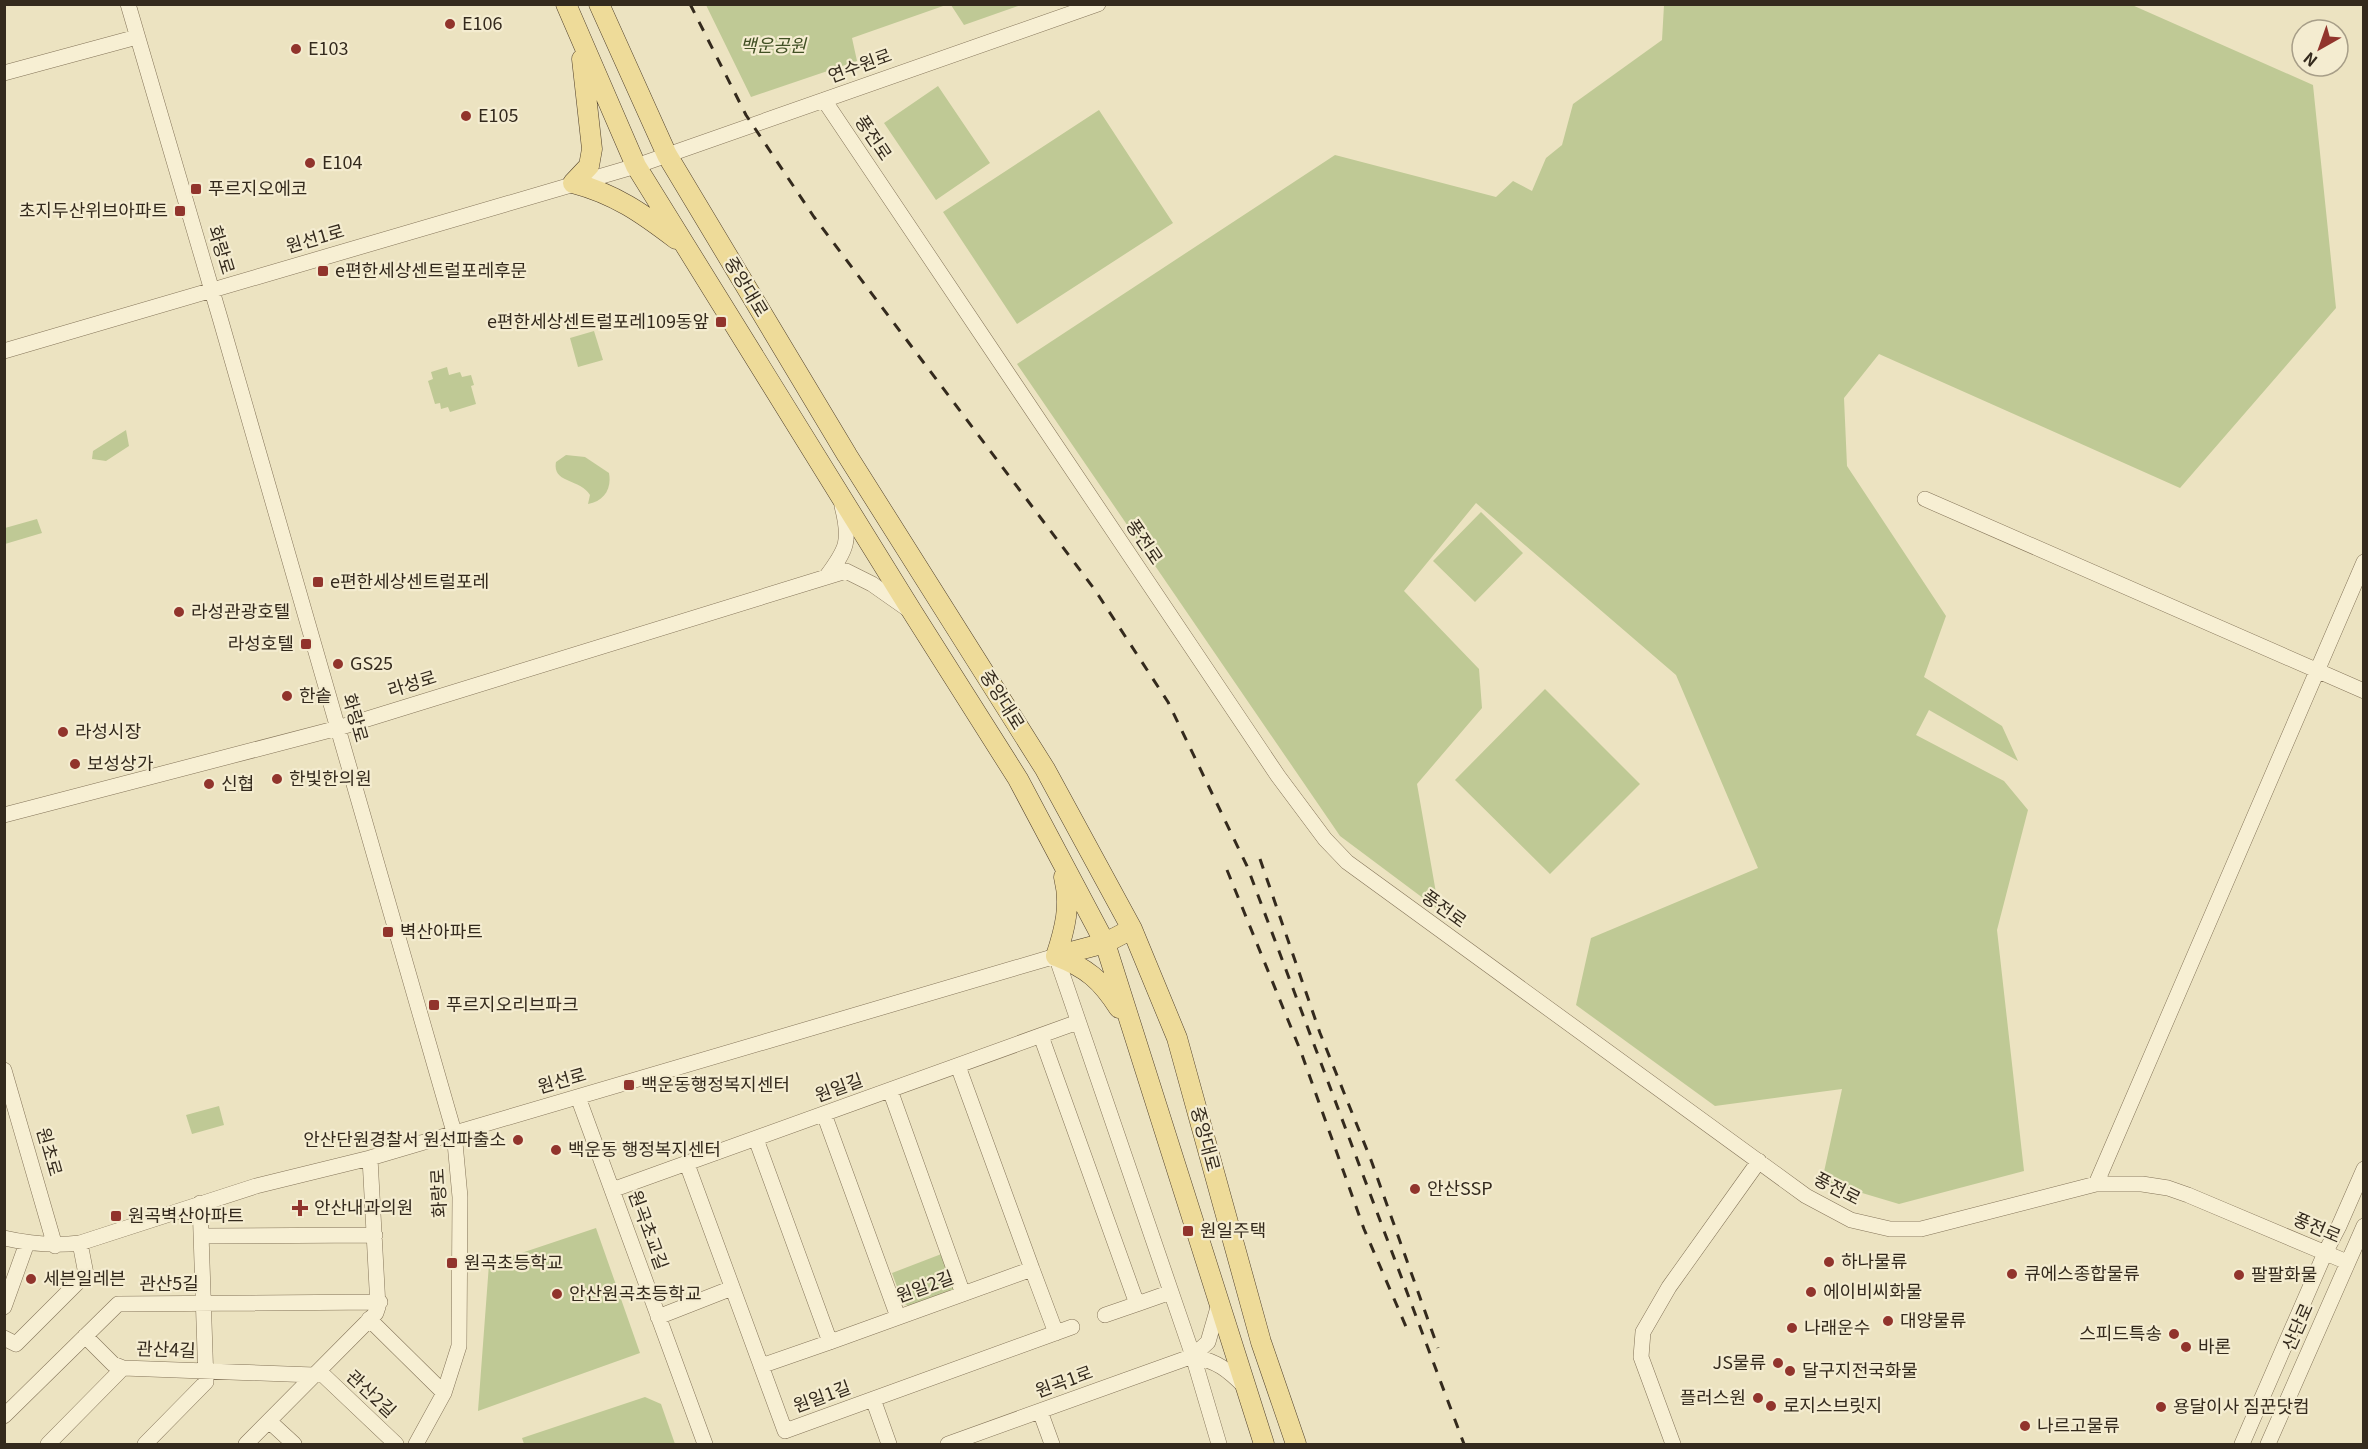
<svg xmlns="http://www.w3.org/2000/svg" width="2368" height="1449" font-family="Georgia,'Noto Sans KR',serif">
<rect width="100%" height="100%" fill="#ece3c1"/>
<path fill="#bfc995" d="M706 5H946L852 38 857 61 751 97Z
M951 5H1021L964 25Z
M1664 5H2132L2313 85 2336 308 2180 488 1879 354 1844 398 1847 466 1946 616 1924 677 2002 726 2018 761 1929 710 1916 735 2004 781 2028 810 1997 930 2024 1171 1899 1204 1822 1181 1842 1089 1715 1106 1576 1005 1591 938 1758 868 1676 675 1476 503 1404 591 1479 669 1482 708 1417 784 1439 910 1340 836 1017 364 1335 155 1496 197 1513 181 1532 191 1546 158 1562 145 1573 104 1662 40Z
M938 86 990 163 936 200 884 123Z
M1099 110 1173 223 1017 324 943 212Z
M594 331 603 360 578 367 570 338Z
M447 367 449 375 460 372 462 377 471 375 474 385 471 386 476 404 450 412 448 407 441 409 440 403 435 404 428 381 433 379 431 372Z
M126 430 129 446 106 461 92 459 93 451Z
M566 455 585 457 609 473C612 489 604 501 588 504L590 495C580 478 552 484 556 462Z
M1481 512 1523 553 1475 602 1433 561Z
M37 519 42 533 5 544V528Z
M1545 689 1640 784 1550 874 1455 780Z
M219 1106 224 1125 192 1134 186 1115Z
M596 1228 640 1353 478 1411 489 1264Z
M944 1253 956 1284 953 1290 910 1307 903 1303 892 1273Z
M645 1397 661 1404 675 1444H524L522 1438Z"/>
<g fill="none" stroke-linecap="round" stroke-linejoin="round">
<defs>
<path id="minor" d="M128 4 220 318 454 1132 460 1197 459 1346 444 1393 416 1444
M4 73 137 37
M824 100 1278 776 1325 839 1347 862 1806 1196 1851 1220 1890 1229H1921L2096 1184H2142L2168 1188 2188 1195 2347 1262
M4 351 636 166 1098 4
M1925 499 2364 691
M826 577C847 549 851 541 842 506
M4 815 338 728 846 571 872 584 909 610
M1041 1036 1137 1304 1105 1315
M4 1070 55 1246
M890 1090 963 1294
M578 1097 705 1444
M824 1114 898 1317
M756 1139 830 1342 1032 1269 958 1066
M687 1164 785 1431 1072 1327
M2096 1184 2364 562
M612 1190 1078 1022
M203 1236 375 1235
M4 1238C30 1244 53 1246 80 1243L256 1186 370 1158 1056 956 1193 1356 1219 1444
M1032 1269 1056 1333
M1137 1304 1171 1292
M4 1307 27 1243
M658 1317 732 1288
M369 1319 444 1393
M85 1336 113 1364 123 1368
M4 1338 16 1344 86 1274 80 1243
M1193 1356C1218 1362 1227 1369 1245 1387
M761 1366 830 1342
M319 1371 396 1444
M873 1399 889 1444
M1040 1411 1052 1444
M4 1416 118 1304 380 1302
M269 1421 294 1444
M48 1444 123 1368 314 1375
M145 1444 206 1382 200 1203
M246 1444 376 1313 378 1307 370 1158
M948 1444 1193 1356 1208 1342 1219 1304
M1673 1444 1641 1357 1643 1332 1669 1287 1759 1161
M2242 1444 2325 1253 2339 1226 2364 1169
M2268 1444 2364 1226"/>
<path id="major" d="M566 4 636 166 913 613 1018 779 1105 943 1264 1444
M599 4 667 155 847 455 1045 769 1132 929 1177 1038 1261 1342 1296 1444
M582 59 592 149 589 166 573 183C615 194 642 213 676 239
M1056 956C1087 968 1101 980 1119 1008
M1056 956C1065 929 1071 905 1064 877
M1056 956 1105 943 1132 929"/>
</defs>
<use href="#minor" stroke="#847459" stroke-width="16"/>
<use href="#major" stroke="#52422d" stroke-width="21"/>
<use href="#minor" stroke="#f7efd3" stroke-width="15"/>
<use href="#major" stroke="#eedb99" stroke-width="20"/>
<path stroke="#342a1d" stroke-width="3" stroke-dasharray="10 10" stroke-linecap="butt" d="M690 4 746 115 814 217 1095 590 1168 702 1247 866 1464 1444
M1260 859 1320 1033 1371 1160 1438 1348
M1227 870 1301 1052 1364 1229 1407 1329"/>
</g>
<g fill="#91342c" stroke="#f4ecd0" stroke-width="2">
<circle cx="450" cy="24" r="6"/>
<circle cx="296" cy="49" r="6"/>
<circle cx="466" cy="116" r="6"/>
<circle cx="310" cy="163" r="6"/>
<rect x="190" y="183" width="12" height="12" rx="3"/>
<rect x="174" y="205" width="12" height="12" rx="3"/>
<rect x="317" y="265" width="12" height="12" rx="3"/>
<rect x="715" y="316" width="12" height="12" rx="3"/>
<rect x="312" y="576" width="12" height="12" rx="3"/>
<circle cx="179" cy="612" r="6"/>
<rect x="300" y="638" width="12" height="12" rx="3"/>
<circle cx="338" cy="664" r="6"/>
<circle cx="287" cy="696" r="6"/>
<circle cx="63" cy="732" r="6"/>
<circle cx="75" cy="764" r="6"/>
<circle cx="277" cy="779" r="6"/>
<circle cx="209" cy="784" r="6"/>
<rect x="382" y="926" width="12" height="12" rx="3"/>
<rect x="428" y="999" width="12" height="12" rx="3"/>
<rect x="623" y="1079" width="12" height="12" rx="3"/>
<circle cx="518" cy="1140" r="6"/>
<circle cx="556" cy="1150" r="6"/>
<circle cx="1415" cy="1189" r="6"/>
<path d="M297 1199h6v6h6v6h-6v6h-6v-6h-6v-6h6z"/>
<rect x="110" y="1210" width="12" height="12" rx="3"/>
<rect x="1182" y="1225" width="12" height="12" rx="3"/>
<circle cx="1829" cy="1262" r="6"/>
<rect x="446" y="1257" width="12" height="12" rx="3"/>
<circle cx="2012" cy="1274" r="6"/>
<circle cx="2239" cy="1275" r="6"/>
<circle cx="31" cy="1279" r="6"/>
<circle cx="1811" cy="1292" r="6"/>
<circle cx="557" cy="1294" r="6"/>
<circle cx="1888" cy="1321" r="6"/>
<circle cx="1792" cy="1328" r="6"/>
<circle cx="2174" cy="1334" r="6"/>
<circle cx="2186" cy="1347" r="6"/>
<circle cx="1778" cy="1363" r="6"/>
<circle cx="1790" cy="1371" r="6"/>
<circle cx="1758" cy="1398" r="6"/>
<circle cx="1771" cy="1406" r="6"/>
<circle cx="2161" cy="1407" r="6"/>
<circle cx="2025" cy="1426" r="6"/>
</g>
<g text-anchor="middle" stroke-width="4.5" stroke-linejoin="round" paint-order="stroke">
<g font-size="18" fill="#342a1d" stroke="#f4ecd0" text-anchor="start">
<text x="462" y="30">E106</text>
<text x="308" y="55">E103</text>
<text x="478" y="122">E105</text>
<text x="322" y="169">E104</text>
<text x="208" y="195">푸르지오에코</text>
<text x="168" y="217" text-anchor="end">초지두산위브아파트</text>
<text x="335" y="277">e편한세상센트럴포레후문</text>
<text x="709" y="328" text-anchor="end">e편한세상센트럴포레109동앞</text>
<text x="330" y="588">e편한세상센트럴포레</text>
<text x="191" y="618">라성관광호텔</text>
<text x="294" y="650" text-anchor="end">라성호텔</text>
<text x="350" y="670">GS25</text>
<text x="299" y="702">한솥</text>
<text x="75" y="738">라성시장</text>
<text x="87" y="770">보성상가</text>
<text x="289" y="785">한빛한의원</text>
<text x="221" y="790">신협</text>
<text x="400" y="938">벽산아파트</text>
<text x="446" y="1011">푸르지오리브파크</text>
<text x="641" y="1091">백운동행정복지센터</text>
<text x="506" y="1146" text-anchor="end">안산단원경찰서 원선파출소</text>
<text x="568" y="1156">백운동 행정복지센터</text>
<text x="1427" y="1195">안산SSP</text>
<text x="314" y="1214">안산내과의원</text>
<text x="128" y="1222">원곡벽산아파트</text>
<text x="1200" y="1237">원일주택</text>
<text x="1841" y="1268">하나물류</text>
<text x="464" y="1269">원곡초등학교</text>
<text x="2024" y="1280">큐에스종합물류</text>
<text x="2251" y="1281">팔팔화물</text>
<text x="43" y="1285">세븐일레븐</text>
<text x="1823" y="1298">에이비씨화물</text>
<text x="569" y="1300">안산원곡초등학교</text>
<text x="1900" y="1327">대양물류</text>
<text x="1804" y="1334">나래운수</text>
<text x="2162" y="1340" text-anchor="end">스피드특송</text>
<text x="2198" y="1353">바론</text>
<text x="1766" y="1369" text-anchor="end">JS물류</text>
<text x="1802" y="1377">달구지전국화물</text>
<text x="1746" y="1404" text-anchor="end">플러스원</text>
<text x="1783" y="1412">로지스브릿지</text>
<text x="2173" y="1413">용달이사 짐꾼닷컴</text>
<text x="2037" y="1432">나르고물류</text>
</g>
<g font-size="18" font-style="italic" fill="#415024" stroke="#f4ecd0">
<text x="773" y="52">백운공원</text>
</g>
<g font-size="18" fill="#342a1d" stroke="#f4ecd0">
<text transform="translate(860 66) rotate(-20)" y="6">연수원로</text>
<text transform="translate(873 138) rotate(56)" y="6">풍전로</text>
<text transform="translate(315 239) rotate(-16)" y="6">원선1로</text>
<text transform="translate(221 250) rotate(73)" y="6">화랑로</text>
<text transform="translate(746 287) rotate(59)" y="6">중앙대로</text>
<text transform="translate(1144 542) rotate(56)" y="6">풍전로</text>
<text transform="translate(412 684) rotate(-17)" y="6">라성로</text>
<text transform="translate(1002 700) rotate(58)" y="6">중앙대로</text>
<text transform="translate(355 718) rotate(74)" y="6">화랑로</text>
<text transform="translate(1444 909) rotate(36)" y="6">풍전로</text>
<text transform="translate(562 1081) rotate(-16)" y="6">원선로</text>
<text transform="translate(839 1088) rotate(-20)" y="6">원일길</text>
<text transform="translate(1205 1139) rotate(75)" y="6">중앙대로</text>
<text transform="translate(49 1152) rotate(74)" y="6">원초로</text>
<text transform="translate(1837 1189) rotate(27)" y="6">풍전로</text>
<text transform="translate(439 1193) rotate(-93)" y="6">화랑로</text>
<text transform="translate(2317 1228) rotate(23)" y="6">풍전로</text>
<text transform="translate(648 1230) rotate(70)" y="6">원곡초교길</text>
<text x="169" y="1290">관산5길</text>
<text transform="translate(925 1287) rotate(-20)" y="6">원일2길</text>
<text transform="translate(2298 1327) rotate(-66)" y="6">산단로</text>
<text transform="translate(166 1350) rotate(2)" y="6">관산4길</text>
<text transform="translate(1064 1382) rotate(-20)" y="6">원곡1로</text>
<text transform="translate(371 1394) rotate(43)" y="6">관산2길</text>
<text transform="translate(822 1397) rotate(-20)" y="6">원일1길</text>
</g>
</g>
<rect width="2368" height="1449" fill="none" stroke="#342a1d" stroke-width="12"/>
<g transform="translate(2320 48) rotate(220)"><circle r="28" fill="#f4ecd0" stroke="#a79e88" stroke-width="1.5"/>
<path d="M0-4.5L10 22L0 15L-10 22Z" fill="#91342c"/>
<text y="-9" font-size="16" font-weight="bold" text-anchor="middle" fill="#342a1d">N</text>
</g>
</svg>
